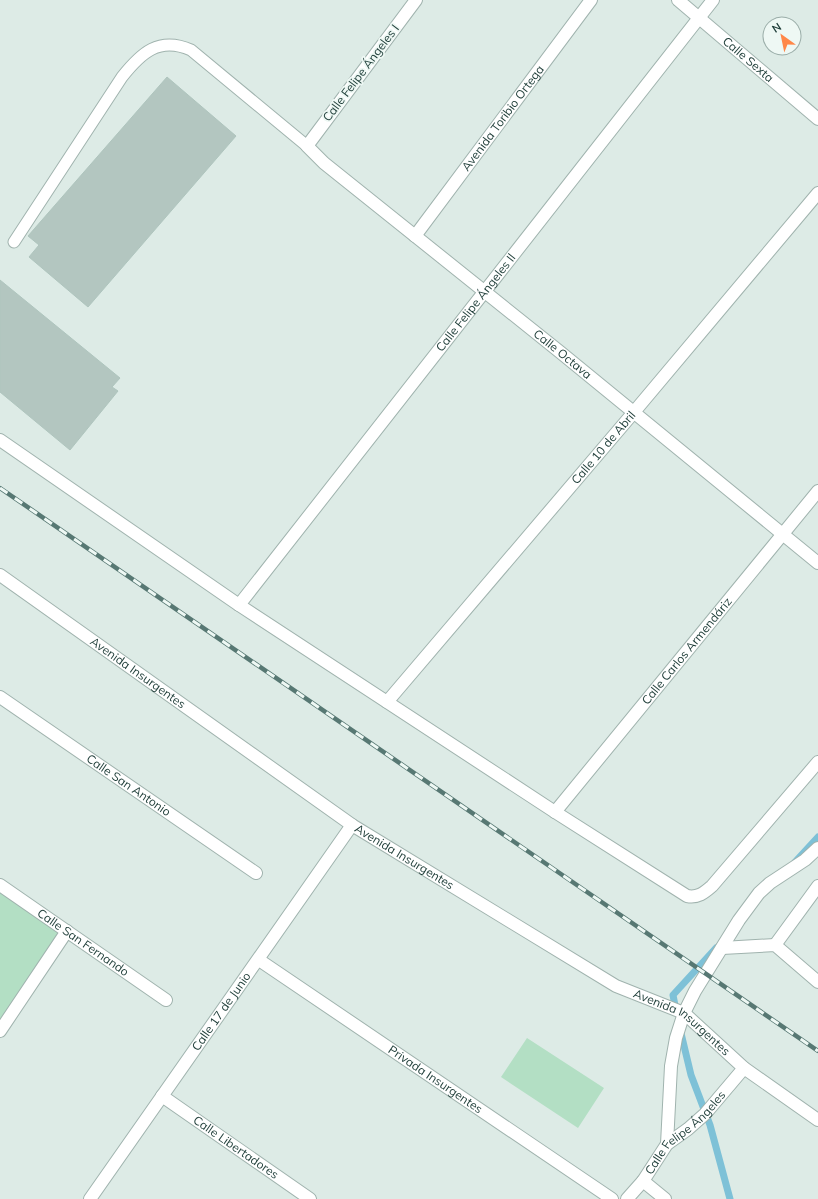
<svg xmlns="http://www.w3.org/2000/svg" width="818" height="1199" font-family="Mulish,sans-serif">
<rect width="100%" height="100%" fill="#ddebe6"/>
<path fill="#b3dfc4" d="M0 885 67 931 0 1031Z
M527 1038 604 1088 578 1128 501 1077Z"/>
<g fill="none" stroke-linecap="round" stroke-linejoin="round">
<path stroke="#7ec1d7" stroke-width="7" d="M795 862 818 837
M676 1011 673 995 716 948
M680 1029 691 1075 710 1125 730 1199"/>
</g>
<path fill="#b3c6c0" stroke="#afc5be" d="M167 77 236 136 88 307 29 257 39 245 28 236Z
M0 280 120 378 112 387 118 391 70 450 0 392Z"/>
<g fill="none" stroke-linecap="round" stroke-linejoin="round">
<defs>
<path id="lane" d="M14 242 122 77C141 53 159 36 191 50L307 146"/>
<g id="street">
<path id="s1" d="M416 0 307 146 324 163 560 352 818 563"/>
<path id="s2" d="M678 0 818 119"/>
<path id="s3" d="M415 236 591 0"/>
<path d="M0 440 239 605 555 812 687 896C698 898 704 893 712 886L818 762"/>
<path id="s4" d="M0 575 352 825 616 986 684 1013 744 1068 818 1120"/>
<path id="s5" d="M239 605 713 0"/>
<path id="s6" d="M0 697 256 873"/>
<path id="s7" d="M387 702 634 412 818 193"/>
<path id="s8" d="M555 812 818 491"/>
<path id="s9" d="M0 885 166 1000"/>
<path d="M775 945 818 886"/>
<path d="M722 948 775 945 818 982"/>
<path id="s10" d="M259 960 612 1199"/>
<path d="M0 1031 67 931"/>
<path id="s11" d="M162 1096 310 1199"/>
<path d="M667 1144 671 1066 676 1038 684 1013 695 991 739 920 759 893 770 883 805 860 818 848"/>
<path d="M643 1181 665 1199"/>
<path id="s12" d="M90 1199 352 825"/>
<path id="s13" d="M627 1199 643 1181 667 1144 688 1129 705 1114 744 1068"/>
</g>
</defs>
<use href="#lane" stroke="#a0b3ae" stroke-width="13"/>
<use href="#street" stroke="#a0b3ae" stroke-width="14"/>
<use href="#lane" stroke="#fff" stroke-width="11"/>
<use href="#street" stroke="#fff" stroke-width="12"/>
<defs>
<path id="rail" d="M0 488 818 1051"/>
</defs>
<use href="#rail" stroke="#577873" stroke-width="4.5"/>
<use href="#rail" stroke="#eef8f4" stroke-width="3" stroke-dasharray="9" stroke-linecap="butt"/>
</g>
<g text-anchor="middle" stroke-width="3.5" stroke-linejoin="round" paint-order="stroke">
<g font-size="12" fill="#1d3c37" stroke="#eef8f4">
<text dy="4" stroke="none"><textPath href="#s2" startOffset="92">Calle Sexta</textPath></text>
<text transform="translate(361 73) rotate(-53)" y="4">Calle Felipe Ángeles I</text>
<text dy="4" stroke="none"><textPath href="#s3" startOffset="147">Avenida Toribio Ortega</textPath></text>
<text dy="4" stroke="none"><textPath href="#s5" startOffset="384">Calle Felipe Ángeles Il</textPath></text>
<text dy="4" stroke="none"><textPath href="#s1" startOffset="512">Calle Octava</textPath></text>
<text dy="4" stroke="none"><textPath href="#s7" startOffset="334">Calle 10 de Abril</textPath></text>
<text dy="4" stroke="none"><textPath href="#s8" startOffset="208">Calle Carlos Armendáriz</textPath></text>
<text dy="4" stroke="none"><textPath href="#s4" startOffset="169">Avenida Insurgentes</textPath></text>
<text dy="4" stroke="none"><textPath href="#s6" startOffset="156">Calle San Antonio</textPath></text>
<text dy="4" stroke="none"><textPath href="#s4" startOffset="493">Avenida Insurgentes</textPath></text>
<text dy="4" stroke="none"><textPath href="#s9" startOffset="101">Calle San Fernando</textPath></text>
<text dy="4" stroke="none"><textPath href="#s12" startOffset="229">Calle 17 de Junio</textPath></text>
<text dy="4" stroke="none"><textPath href="#s4" startOffset="817">Avenida Insurgentes</textPath></text>
<text dy="4" stroke="none"><textPath href="#s10" startOffset="213">Privada Insurgentes</textPath></text>
<text dy="4" stroke="none"><textPath href="#s13" startOffset="89">Calle Felipe Ángeles</textPath></text>
<text dy="4" stroke="none"><textPath href="#s11" startOffset="90">Calle Libertadores</textPath></text>
</g>
</g>
<g transform="translate(782 36) rotate(327)"><circle r="19" fill="#eef8f4" stroke="#9aada8"/>
<path d="M0-3L7 15L0 10L-7 15Z" fill="#ff8748"/>
<text y="-6" font-size="11" font-weight="bold" text-anchor="middle" fill="#1d3c37">N</text>
</g>
</svg>
